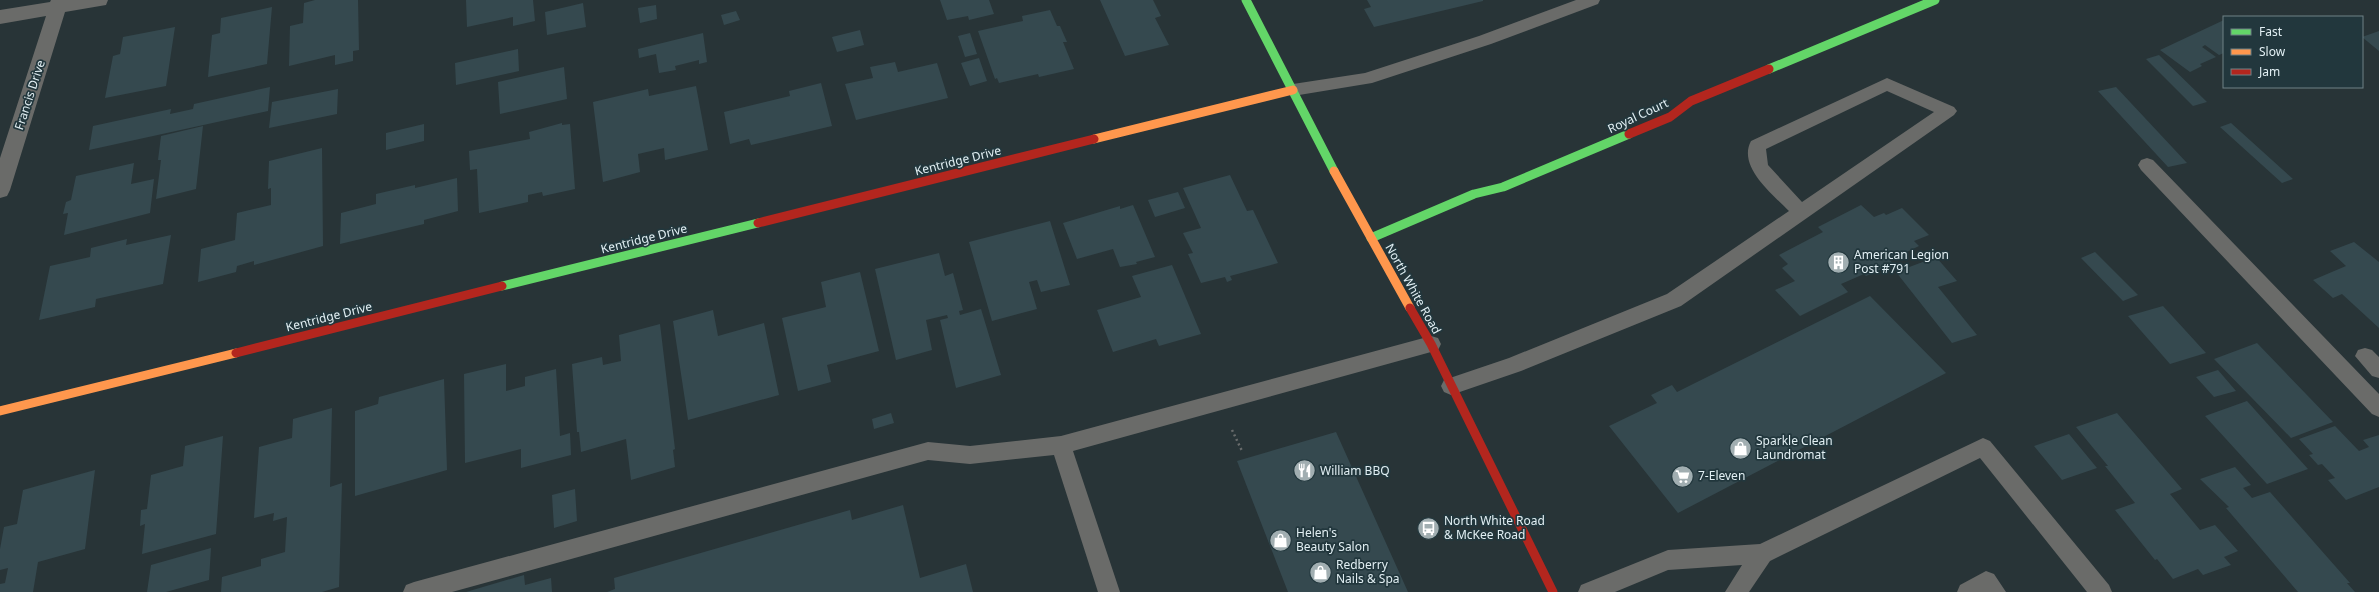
<svg xmlns="http://www.w3.org/2000/svg" width="2379" height="592" font-family="'Noto Sans',sans-serif">
<rect width="100%" height="100%" fill="#283437"/>
<path fill="#35494f" d="M315 0H358L359 50 353 51V61L335 65V55L289 66 290 26 303 23 304 3Z
M466 0H533L535 21 513 26V17L467 27Z
M940 0H989L994 14 969 20 968 16 947 20Z
M1100 0H1153L1161 16 1155 18 1169 45 1125 56Z
M1367 0H1483V1L1374 27 1364 9 1371 7Z
M583 3 586 27 547 35 545 12Z
M656 5 657 19 640 23 638 8Z
M272 7 267 64 208 77 212 35 220 33 221 18Z
M1050 10 1057 26H1060L1067 42H1063L1074 69 1039 77 1038 74 999 83 997 78 995 79 978 31 1023 21 1022 16Z
M736 11 740 20 724 25 721 15Z
M2224 20V53L2219 55 2205 45 2202 47 2216 57 2200 64 2202 66 2190 72 2160 50Z
M175 27 166 86 105 98 113 56 120 54 123 37Z
M860 30 864 45 837 52 832 37Z
M2379 31V51L2362 37Z
M703 33 707 62 699 64V60L675 66 676 70 659 73 656 54 639 58 638 49Z
M970 33 977 54 965 57 958 36Z
M518 49 519 71 456 85 455 63Z
M2159 55 2207 102 2193 106 2146 59Z
M979 58 987 81 970 86 961 63Z
M895 62 898 72 937 63 948 98 856 120 845 84 873 78 870 67Z
M564 67 567 99 500 114 498 82Z
M821 83 832 126 751 145 749 139 730 144 724 112 790 96 789 91Z
M696 86 708 150 665 160 664 148 638 154 640 172 603 182 593 102 648 89 649 96Z
M270 87 268 111 89 150 93 126 171 109 170 114 193 109 194 104Z
M2116 87 2187 163 2168 167 2098 91Z
M338 89 337 114 269 128 272 102Z
M562 123V125L570 124 575 189 543 196 542 192 528 195V202L479 213 477 169 470 170 469 151 530 139 529 132Z
M2231 123 2293 179 2282 183 2220 127Z
M424 124V141L386 150V133Z
M203 126 196 189 156 199 161 160H158L161 136Z
M322 148 323 246 254 265V261L237 266 236 272 198 282 201 249 235 240 237 213 271 205V188L268 189 269 161Z
M134 163 131 184 154 179 150 213 64 235 68 213 63 214 66 202 71 200 76 176Z
M1230 175 1247 211 1253 210 1278 263 1230 276 1232 280 1227 282 1225 277 1201 283 1188 254 1193 253 1183 233 1201 228 1183 188Z
M457 178 458 211 424 220V224L340 244 341 213 376 204V194L415 185V188Z
M1178 192 1185 208 1155 217 1148 200Z
M1133 205 1155 257 1136 262 1137 264 1120 267 1113 249 1077 259 1063 223 1120 206V209Z
M1861 205 1874 217 1884 213 1886 215 1902 208 1929 235 1914 241 1919 246 1890 260 1893 264 1866 276 1864 274 1841 284 1848 292 1800 316 1775 290 1795 281 1782 268 1788 264 1779 255 1823 232 1818 227Z
M1050 221 1070 285 1041 292 1037 280 1029 282 1037 309 992 321 969 242Z
M171 235 163 284 96 299 95 307 39 320 50 266 90 257 91 248 127 239 126 245Z
M2354 242 2379 262V328L2342 294 2333 298 2313 280 2346 266 2330 251Z
M2095 252 2138 295 2123 301 2081 258Z
M939 253 945 276 953 273 963 310 959 311 960 315 981 309 1001 375 956 388 940 320 948 318 947 315 926 320 932 350 896 360 875 269Z
M1936 257 1957 281 1938 287 1977 335 1952 343 1896 272Z
M1172 265 1201 334 1159 346 1156 339 1113 352 1097 310 1141 297 1132 276Z
M860 272 879 351 827 365 831 382 798 391 782 318 826 307 821 282Z
M1870 296 1946 373 1678 513 1609 426 1657 403 1651 395 1672 385 1677 392Z
M2163 306 2206 353 2170 364 2128 316Z
M713 310 718 336 764 323 779 395 688 420 673 321Z
M660 324 675 449 673 450 675 467 631 480 626 439 581 452 579 432H577L572 364 602 357 603 365 621 361 619 335Z
M2257 343 2333 422 2291 438 2214 359Z
M506 364V391L525 386V377L556 369 560 436 570 433 571 455 521 468V449L465 463 464 374Z
M2218 370 2236 391 2214 397 2196 377Z
M444 379 447 470 355 496V411L378 404 379 397Z
M2247 401 2308 469 2267 484 2205 416Z
M332 408 330 487 342 483 339 587 322 592H221L222 577 261 566V559L285 552 287 517 273 521 274 513 254 518 259 447 292 438 293 419Z
M891 413 894 423 874 429 872 419Z
M2117 413 2182 489 2170 494 2200 530 2215 525 2238 551 2224 557 2231 565 2203 575 2198 569 2173 579 2157 559 2155 560 2115 510 2135 503 2105 466H2108L2076 427Z
M2335 426 2359 451 2369 447 2363 440 2379 435V487L2346 500 2328 480 2335 478 2322 464 2318 465 2309 455 2313 454 2299 439Z
M1336 432 1408 592H1288L1237 461Z
M2069 434 2097 468 2062 480 2034 446Z
M223 436 216 534 142 554 145 524 140 526 141 510 147 509 151 475 183 466 185 446Z
M2235 467 2251 485 2243 488 2252 498 2270 492 2350 583H2347L2355 592H2298L2226 508 2229 507 2200 479Z
M95 470 85 549 38 562 33 592H0V584L5 583 8 568 0 570V549L4 527 17 524 23 490Z
M575 489 577 521 554 528 552 495Z
M903 505 920 578 966 564 973 592H607L615 589 614 578 850 510 852 520Z
M211 548 209 580 166 592H147L151 565Z
M524 575 525 585 551 578 552 592H466Z"/>
<g fill="none" stroke-linecap="round" stroke-linejoin="round">
<path stroke="#696c6c" stroke-width="2.5" stroke-dasharray="2 3" stroke-linecap="butt" d="M1232 430 1242 451"/>
<path fill="#6a6b69" fill-rule="evenodd" d="M1576 0H1600L1598 4 1491 44 1372 83 1293 96 1287 94 1285 90 1287 86 1293 84 1365 73 1479 36Z
M1887 78 1954 107 1957 111 1954 115 1681 306 1521 371 1451 395 1444 392 1441 386 1444 380 1509 358 1667 294 1789 211C1774 195 1737 167 1751 141ZM1887 91 1934 112 1802 202 1768 165 1766 149Z
M2147 158 2153 160 2379 394V417L2372 414 2141 170 2138 165 2141 160Z
M1431 336 1438 338 1441 344 1438 350 1431 352 1073 451 1120 592H1098L1054 455 970 464 928 460 452 592H403L406 585 414 582 928 442 970 446 1061 436Z
M2365 348 2372 350 2379 357V378L2372 376 2355 356 2358 350Z
M1983 438 1990 441 2109 585 2112 592H2087L1980 458 1770 561 1749 592H1725L1742 565 1668 570 1615 592H1578L1581 585 1668 550 1760 544Z
M1986 571 1994 574 2006 592H1957L1960 585Z"/>
<path fill="#6a6b69" fill-rule="evenodd" d="M51 0H108L106 5 65 12 10 190 7 196 0 198V158L46 16 0 24V10L50 2Z"/>
<path stroke="#63d668" stroke-width="9" d="M1246 0 1334 171
M1769 69 1935 0
M1371 238 1474 194 1503 187 1629 134
M502 286 758 223"/>
<path stroke="#ff974d" stroke-width="9" d="M1094 139 1293 90
M1334 171 1410 308
M0 411 236 353"/>
<path stroke="#b3261e" stroke-width="9" d="M1629 134 1670 117 1691 101 1769 69
M758 223 1094 139
M1410 308 1431 344 1553 592
M236 353 502 286"/>
</g>
<defs>
<symbol id="building-disc" viewBox="-11 -11 22 22"><circle r="9.5" fill="#a1aeb1" stroke="#22373d"/><path d="M-4-6H4V6H1V3H-1V6H-4ZM-2.5-4.3h1.7v1.8h-1.7ZM.8-4.3h1.7v1.8H.8ZM-2.5-1h1.7V.8h-1.7ZM.8-1h1.7V.8H.8Z" fill="#fff"/></symbol>
<symbol id="shop-disc" viewBox="-11 -11 22 22"><circle r="9.5" fill="#a1aeb1" stroke="#22373d"/><path d="M-5-2.5h2.3a2.7 3.5 0 0 1 5.4 0H5L5.5 6h-11ZM-1.5-2.5h3a1.5 2.3 0 0 0-3 0Z" fill="#fff"/></symbol>
<symbol id="restaurant-disc" viewBox="-11 -11 22 22"><circle r="9.5" fill="#a1aeb1" stroke="#22373d"/><path d="M-5-6h1v4h1v-4h1v4h1v-4h1v5L-1.5 .5V6h-2V.5L-5-1ZM5-6V6H3V1.5H1.5Q1.5-4 5-6Z" fill="#fff"/></symbol>
<symbol id="supermarket-disc" viewBox="-11 -11 22 22"><circle r="9.5" fill="#a1aeb1" stroke="#22373d"/><path d="M-6-5.5h2.5l.6 2H6L4.5 2H-2.5L-4.4-4H-6ZM-1.5 3.2a1.3 1.3 0 1 0 .1 0ZM3 3.2a1.3 1.3 0 1 0 .1 0Z" fill="#fff"/></symbol>
<symbol id="bus-disc" viewBox="-11 -11 22 22"><circle r="9.5" fill="#a1aeb1" stroke="#22373d"/><path d="M-5-6H5V4H4V6H2V4H-2V6H-4V4H-5ZM-3.5-4V0h7V-4ZM-3.5 1.2v1.5H-2V1.2ZM2 1.2v1.5H3.5V1.2Z" fill="#fff"/></symbol>
</defs>
<g fill-rule="evenodd">
<use href="#building-disc" x="1826" y="250" width="25" height="25"/>
<use href="#shop-disc" x="1728" y="436" width="25" height="25"/>
<use href="#restaurant-disc" x="1292" y="458" width="25" height="25"/>
<use href="#supermarket-disc" x="1670" y="464" width="25" height="25"/>
<use href="#bus-disc" x="1416" y="516" width="25" height="25"/>
<use href="#shop-disc" x="1268" y="528" width="25" height="25"/>
<use href="#shop-disc" x="1308" y="560" width="25" height="25"/>
</g>
<g text-anchor="middle" stroke-width="3.5" stroke-linejoin="round" paint-order="stroke">
<g font-size="12" fill="#e2eff3" stroke="#22373d">
<text transform="translate(30 95) rotate(-72)" y="4">Francis Drive</text>
<text transform="translate(1638 116) rotate(-25)" y="4">Royal Court</text>
<text transform="translate(958 161) rotate(-14)" y="4">Kentridge Drive</text>
<text transform="translate(644 239) rotate(-14)" y="4">Kentridge Drive</text>
<text transform="translate(1413 289) rotate(61)" y="4">North White Road</text>
<text transform="translate(329 317) rotate(-14)" y="4">Kentridge Drive</text>
</g>
<g font-size="12" fill="#e2eff3" stroke="#22373d" text-anchor="start">
<text x="1854" y="259">American Legion<tspan x="1854" dy="14">Post #791</tspan></text>
<text x="1756" y="445">Sparkle Clean<tspan x="1756" dy="14">Laundromat</tspan></text>
<text x="1320" y="475">William BBQ</text>
<text x="1698" y="480">7-Eleven</text>
<text x="1444" y="525">North White Road<tspan x="1444" dy="14">&amp; McKee Road</tspan></text>
<text x="1296" y="537">Helen's<tspan x="1296" dy="14">Beauty Salon</tspan></text>
<text x="1336" y="569">Redberry<tspan x="1336" dy="14">Nails &amp; Spa</tspan></text>
</g>
</g>
<rect x="2223" y="16" width="140" height="72" fill="#22373d" stroke="#6f8186"/>
<rect x="2231" y="29" width="20" height="6" fill="#63d668" stroke="#6f8186"/>
<text x="2259" y="36" font-size="12" fill="#e2eff3">Fast</text>
<rect x="2231" y="49" width="20" height="6" fill="#ff974d" stroke="#6f8186"/>
<text x="2259" y="56" font-size="12" fill="#e2eff3">Slow</text>
<rect x="2231" y="69" width="20" height="6" fill="#b3261e" stroke="#6f8186"/>
<text x="2259" y="76" font-size="12" fill="#e2eff3">Jam</text>
</svg>
